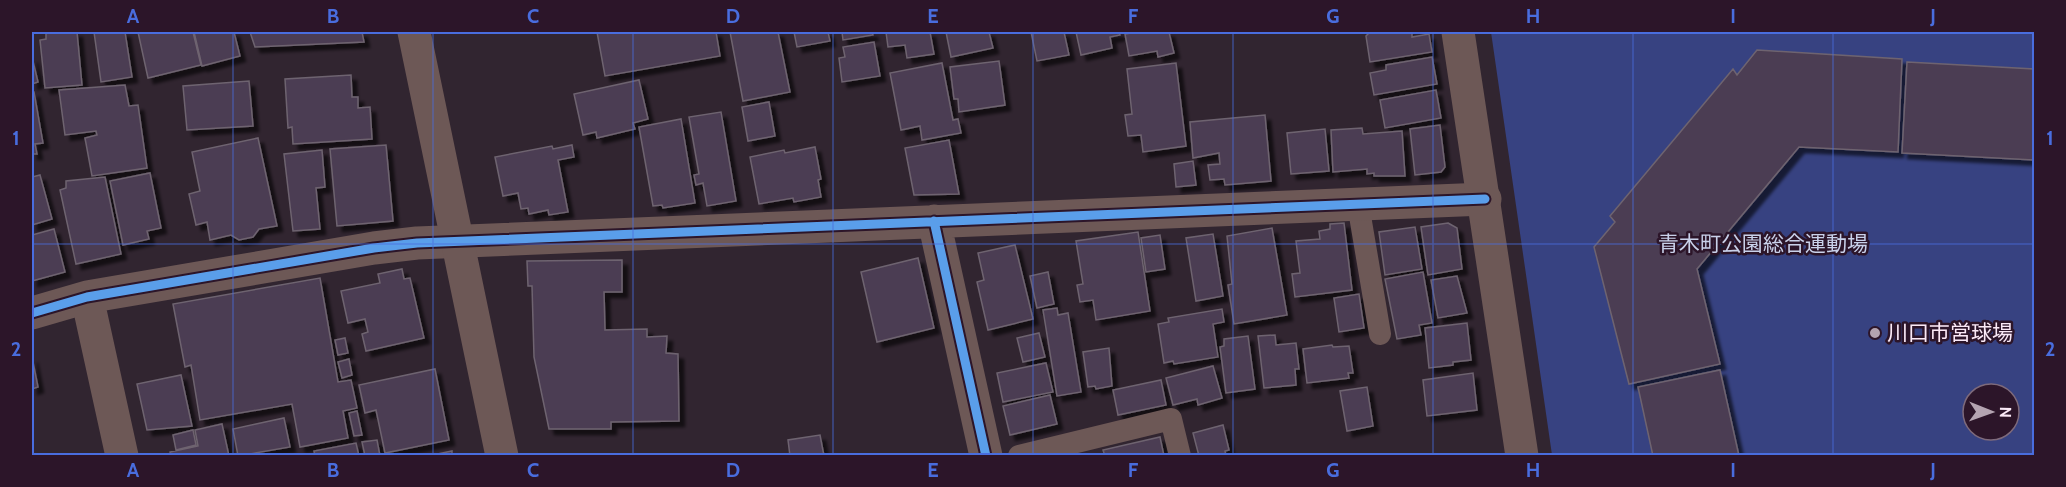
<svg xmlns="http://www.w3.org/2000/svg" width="2066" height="487" font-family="Cabin,'Noto Sans JP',sans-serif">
<defs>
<filter id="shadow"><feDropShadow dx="5.5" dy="5.5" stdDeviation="1.5" flood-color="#0009"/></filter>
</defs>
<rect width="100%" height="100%" fill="#312530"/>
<path fill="#374281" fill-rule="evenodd" d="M1491 32H2034V455H1552ZM1973 394H2009V430H1973Z"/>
<path fill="#4c3c52" stroke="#6e6470" stroke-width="1.5" filter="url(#shadow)" d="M46 32H77L82 85 45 88 40 40 46 39Z
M94 32H125L132 77 101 82Z
M138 32H193L201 65 148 78Z
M194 32H234L240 56 202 66Z
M250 32H362L364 42 255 47Z
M597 32H716L720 56 605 76Z
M730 32H778L790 92 743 101Z
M794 32H828L830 41 797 47Z
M842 32H872L873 35 843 40Z
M886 32H930L934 54 907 58 905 45 888 47Z
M946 32H989L993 48 951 57Z
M1031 32H1064L1069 55 1037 61Z
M1076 32H1119L1120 35 1110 37 1112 48 1081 55Z
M1138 32H1169L1174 53 1158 57 1157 51 1129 56 1125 34Z
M1370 32H1412V37L1429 34 1432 52 1370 62 1366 36Z
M874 42 880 76 842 82 839 58 845 57 843 47Z
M1757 50 1902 59 1898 152 1799 147 1697 269 1720 364 1629 384 1594 247 1615 222 1610 216 1733 69 1737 75Z
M32 57 38 82 32 84Z
M1432 57 1437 84 1374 95 1370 73 1386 70V65Z
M999 61 1005 105 959 112 958 99H954L950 67Z
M1907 62 2034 69V160L1902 153Z
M942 63 953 120 958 119 961 133 922 140 920 126 901 130 890 73Z
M1176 63 1186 146 1143 152 1141 135 1128 136 1125 115 1132 114 1127 69Z
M351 75 352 97H358V108L370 107 372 139 293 144 292 127 288 128 285 79Z
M639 80 648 119 633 123 635 129 597 138 596 132 583 135 574 94Z
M249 81 253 126 187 130 183 86Z
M125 85 129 106 138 105 147 168 92 176 85 138 97 135 96 131 65 135 59 90Z
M1436 90 1441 118 1385 128 1380 100Z
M32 92H34L43 143 35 144 37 154H32Z
M769 102 775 136 748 141 742 107Z
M721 112 736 201 707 206 703 183 696 185 694 175 699 174 689 117Z
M1265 115 1271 181 1225 185 1224 179 1210 180 1208 165 1220 164 1219 153 1193 158 1190 122Z
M681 119 695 203 663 208 662 205 653 206 639 127Z
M1440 125 1445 167 1441 172 1415 175 1410 129Z
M1362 128 1363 134 1402 131 1405 176H1374V173L1367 174V169L1333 172 1331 130Z
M1325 129 1329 171 1291 174 1287 133Z
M258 138 277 226 259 229 253 237 239 240 231 235 210 240 207 222 196 225 189 194 200 191 192 152Z
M949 140 959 194 914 195 905 148Z
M386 145 393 221 337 226 330 149Z
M572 145 574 157 558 160 568 212 549 215 548 210 529 214 528 208 521 209 518 193 503 196 495 157 552 146 553 149Z
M815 147 821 179 818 180 821 197 794 202 793 198 759 204 750 157 784 150 785 153Z
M322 150 325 187 316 188 320 229 293 231 284 154Z
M1193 161 1196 185 1176 187 1174 164Z
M150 173 161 228 147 231 149 239 123 245 110 181Z
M40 175 52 219 32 225V177Z
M105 177 121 254 76 264 60 190 66 188V181Z
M1344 223 1352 290 1295 297 1292 274 1300 273 1296 241 1320 239 1319 231 1330 229V224Z
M1448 223 1457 228 1462 269 1428 275 1421 227Z
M1415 227 1422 269 1385 275 1379 232Z
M1272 228 1287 315 1234 324 1228 285 1232 284 1227 236Z
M54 229 65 272 32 281V235Z
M1138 232 1150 311 1096 320 1093 300 1080 302 1077 285 1083 284 1076 241Z
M1213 234 1223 296 1196 301 1186 238Z
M1160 235 1165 269 1146 272 1141 238Z
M1015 245 1033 319 988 330 977 282 984 280 978 253Z
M918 258 934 328 877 342 861 272Z
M622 260V292H604L605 330 647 329V337L667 336 666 353 678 354 679 421 611 422V429H549L534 357 532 286H528L527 261Z
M402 269 404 279 410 278 424 338 366 351 362 334 368 332 365 319 348 323 341 291 380 283 378 274Z
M1048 272 1054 304 1037 308 1030 276Z
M1423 272 1432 323 1419 325 1421 335 1397 339 1385 279Z
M1457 276 1467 313 1438 318 1431 280Z
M320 278 338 382 351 380 357 408 343 411 348 438 300 447 292 404 200 420 191 365 185 367 173 304Z
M1359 294 1364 328 1339 332 1334 298Z
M1057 308 1058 315 1068 313 1081 392 1057 396 1043 310Z
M1222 309 1224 322 1213 324 1218 357 1174 364 1173 361 1164 363 1158 324 1169 322 1168 318Z
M1467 323 1471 360 1453 362V365L1429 368 1425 328Z
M1039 333 1045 357 1023 362 1017 338Z
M1275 335 1276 345 1296 343 1299 369H1295L1296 385 1264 388 1258 336Z
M1248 336 1255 389 1226 393 1220 347 1224 346V339Z
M345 338 348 353 338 355 335 340Z
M1332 345 1333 347 1349 346 1353 373H1348L1349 378 1307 383 1303 349Z
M1109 348 1112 386 1096 389 1095 386 1088 387 1083 352Z
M32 357 38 387 32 389Z
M349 359 352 375 342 378 338 362Z
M1046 363 1053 392 1003 402 997 373Z
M1213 366 1222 398 1198 405 1197 399 1173 405 1166 378Z
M435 369 449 440 385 453 376 410 365 413 359 385Z
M1720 370 1739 456H1653L1638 387Z
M1473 373 1477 410 1427 416 1423 380Z
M181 375 192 426 147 430 137 384Z
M1161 380 1166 405 1118 415 1113 390Z
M1367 387 1373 426 1347 431 1340 391Z
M1050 395 1057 424 1010 435 1003 406Z
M357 411 362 435 354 436 349 413Z
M284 418 290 447 238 456 233 429Z
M222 424 229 456H171L170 452 198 446 195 430Z
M1223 425 1229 450 1225 451 1226 456H1199L1193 433Z
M193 430 196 445 176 450 173 435Z
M820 435 824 456H790L788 440Z
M1160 437 1164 456H1105L1103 450Z
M377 440 380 456H365L362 442Z
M356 443 359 456H315L314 451Z
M452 451V456H428Z"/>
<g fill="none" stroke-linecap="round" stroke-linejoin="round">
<path stroke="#6d5856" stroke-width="22" d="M1358 204 1380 334
M1019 456 1171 419 1180 456"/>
<path stroke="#6d5856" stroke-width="33" d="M934 221 986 456
M87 297 122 456
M32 313 87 297 374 248 417 243 1485 199"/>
<path stroke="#6d5856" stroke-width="33" d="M414 32 502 456
M1458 32 1522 456"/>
<defs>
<path id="cycleway" d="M934 221 986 456
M32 313 87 297 374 248 417 243 1485 199"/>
</defs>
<use href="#cycleway" stroke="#2c1529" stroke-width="13"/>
<use href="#cycleway" stroke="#5a9eea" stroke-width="9"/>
</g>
<path fill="none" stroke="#496dde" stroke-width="1.5" stroke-opacity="0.55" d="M233 32V456M433 32V456M633 32V456M833 32V456M1033 32V456M1233 32V456M1433 32V456M1633 32V456M1833 32V456M32 244H2034"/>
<circle fill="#b4a4b1" stroke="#2c1529" stroke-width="2" cx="1875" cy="333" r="6"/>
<g text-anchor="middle" stroke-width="5" stroke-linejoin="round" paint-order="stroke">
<g font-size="21" fill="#c9d1ea" stroke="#2c1529">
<text x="1763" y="251">青木町公園総合運動場</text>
</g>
<g font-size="21" fill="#fae9f7" stroke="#2c1529" text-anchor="start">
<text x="1887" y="340">川口市営球場</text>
</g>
</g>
<rect width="2066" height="487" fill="none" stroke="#2c1529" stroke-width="66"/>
<g transform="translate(1991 412) rotate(91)"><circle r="28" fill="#2c1529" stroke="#7e6a7b" stroke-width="1.5"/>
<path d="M0-4.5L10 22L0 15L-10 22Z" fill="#b4a4b1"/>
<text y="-9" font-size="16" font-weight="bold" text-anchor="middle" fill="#fae9f7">N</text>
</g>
<rect x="33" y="33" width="2000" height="421" fill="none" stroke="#496dde" stroke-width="2"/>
<g font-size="20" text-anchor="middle" font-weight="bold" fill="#496dde">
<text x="133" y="23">A</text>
<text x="333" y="23">B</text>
<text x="533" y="23">C</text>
<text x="733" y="23">D</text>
<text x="933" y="23">E</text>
<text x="1133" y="23">F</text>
<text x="1333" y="23">G</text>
<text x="1533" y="23">H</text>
<text x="1733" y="23">I</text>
<text x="1933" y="23">J</text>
<text x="16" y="145">1</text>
<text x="2050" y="145">1</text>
<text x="16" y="356">2</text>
<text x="2050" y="356">2</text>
<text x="133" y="477">A</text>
<text x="333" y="477">B</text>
<text x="533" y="477">C</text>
<text x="733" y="477">D</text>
<text x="933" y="477">E</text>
<text x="1133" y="477">F</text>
<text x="1333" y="477">G</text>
<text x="1533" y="477">H</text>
<text x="1733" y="477">I</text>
<text x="1933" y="477">J</text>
</g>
</svg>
